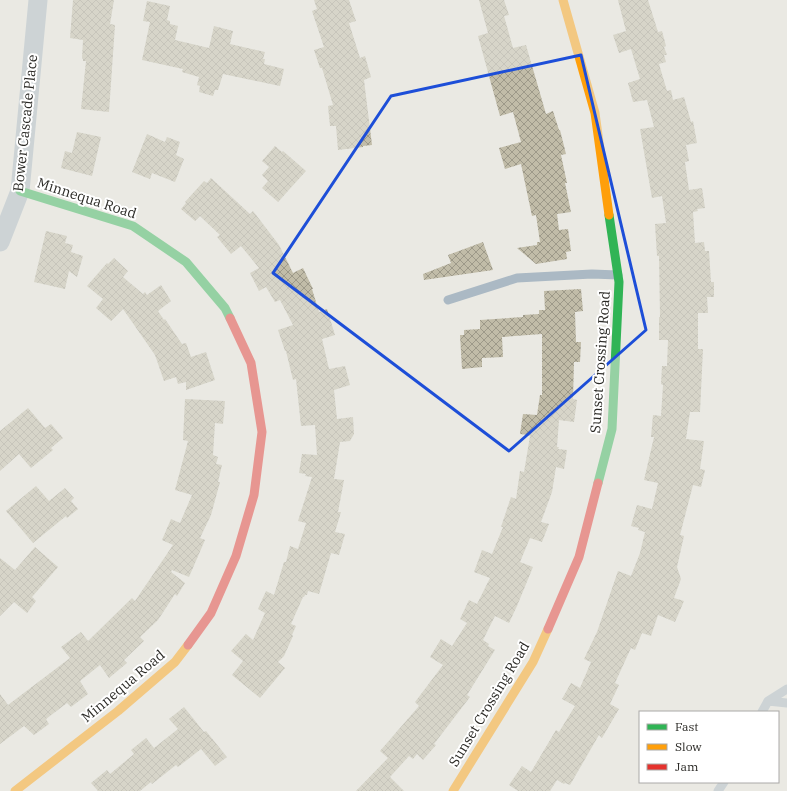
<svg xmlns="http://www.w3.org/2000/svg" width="787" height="791" font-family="'IBM Plex Serif',serif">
<defs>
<pattern id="building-cross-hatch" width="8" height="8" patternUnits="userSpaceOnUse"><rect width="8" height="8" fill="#c1bca8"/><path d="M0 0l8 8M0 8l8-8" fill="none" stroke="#9d9989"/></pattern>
</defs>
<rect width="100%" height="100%" fill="#eae9e3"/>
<path fill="url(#building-cross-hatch)" d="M73 0H114L110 24 115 25 109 112 81 109 86 61H83V59L82 58 83 40 70 38Z
M314 0H349L356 21 349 23 360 58 365 56 371 77 364 80 372 145 363 146V147L338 150 336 126H330L328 106 333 105 322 68H320L314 50 324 47 312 11 317 9Z
M479 0H504L509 15 504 16 513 48 526 45 546 114 553 111 559 130H560L566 154 561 155 567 183H565L571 212 557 214 559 230 568 229 571 251 566 252 567 259 536 264 517 248 537 245V242H540L536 215 532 216 521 164 505 169 499 148 521 142 513 112 500 116 478 36 488 33Z
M618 0H648L658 32 662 31 666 46 664 47 667 55H664L666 62 659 64 667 91 671 90 673 100 684 97 691 122 693 121 697 143 686 145 689 161 685 162 689 190 702 188 705 208 697 209 698 211 693 212 695 243 704 242 705 251H709L711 282H714V297H707L708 313H698V349H703L700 412H690L686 439 704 441 700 469 705 470 701 487 693 485 680 535 684 536 677 567 681 579 674 598 684 601 675 622 658 615 651 636 642 633 635 650 631 648 615 683 619 685 610 704 619 709 602 738 599 735 570 785 565 783 564 784 557 780 550 791H518L509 785 522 766 531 772 556 730 559 732 575 706 562 699 571 683 580 688 591 662 584 659 597 632 618 571 631 576 640 553 645 532 638 530 639 528 631 526 637 505 652 509 658 483 644 480 654 437H651L653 415 661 416 663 385 661 384 662 366H667L668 340H659V317H660L659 256H657L655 224 666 223 662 196 652 198 640 129 654 127 647 100 633 102 628 83 640 79 631 49 619 53 613 35 626 31Z
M147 1 170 6 167 20 170 21V24L178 26 175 40 209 48 214 26 233 31 230 44 265 52 263 59H265L264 64 284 69 280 86 223 74 218 90H215L213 96 199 92 200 86 197 85 199 77 182 72 183 69 142 60 150 22 143 21Z
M77 132 101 137 92 176 61 168 65 151 72 153Z
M147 134 165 142 167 137 180 142 176 155 184 159 175 182 152 173 150 179 132 172Z
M275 146 282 152 283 151 306 171 278 202 262 188 268 181 262 175 269 167 262 161Z
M211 178 250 214 253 211 279 245 293 273 303 268 313 289H312L319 312 327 309 335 335 322 339 329 369 345 366 350 385 334 390 337 419 353 417 354 434 350 441 340 442 334 479 344 480 338 512H341L335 532 345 534 339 555 331 553 319 594 308 591 307 595H305L304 597H303L291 624 296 626 292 635 293 636 284 656 278 662 285 668 260 698 232 675 243 661 231 651 246 634 253 640 265 613 258 609 266 591 274 595 284 562H286L290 546 298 549 306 523 298 521 312 477 305 476 306 474 299 473 302 454 317 455 315 425 301 426 296 379 293 380 286 351H285L278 330 293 325 280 300 275 302 266 287 259 291 250 273 259 268 241 246 231 254 217 237 220 235 200 216 195 221 181 209 186 203 185 202 204 181 207 183Z
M46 231 67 236 65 243 73 245 71 252 83 256 77 277 69 271 65 289 34 282Z
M483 242 493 270 424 280 423 274 451 263 448 255Z
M114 258 128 271 123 277 143 294 145 292 147 295 161 285 171 301 158 311 164 320 165 319 182 344 186 343 191 357 206 352 215 380 186 390V382L178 384 176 377 164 381 155 355 123 309 111 321 96 308 103 299 87 286 107 263 108 264Z
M581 289 583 311 575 312 576 342H581L580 362H574L573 399 577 400 574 422 559 420 557 447H559L558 449 567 450 564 469 556 467 552 492 541 522 549 524 542 542 530 538 520 562 533 567 517 606 509 623 495 616 483 640 489 644 488 646 495 650 467 695 470 697 434 744 436 745 423 760 417 754 413 759 409 756 390 777 404 791H356L388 758 380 751 419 706 415 702 443 665 430 657 441 639 452 646 467 623 460 619 469 600 477 604 490 578 474 572 482 550 492 554 503 527H501L511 497 516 499 520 471 524 472 530 436H528V435L520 434 523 414 537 415 540 395H542V334L502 337 503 357 482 358V367L462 369 460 335H464V330L480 329V320L523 317V315L539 314V310H545L544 291Z
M185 399 225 401 223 424 215 423 213 455 218 457 216 464 222 465 218 482H220L211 515 200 538 205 540 189 577 172 570 171 572 185 583 177 596 175 594 158 620 140 637 144 641 124 660 127 663 109 678 100 665 80 681 88 694 71 707 67 703 46 719 49 724 34 735 24 726 0 744V694L8 705 70 658 61 647 81 632 88 641 132 598 135 601 173 545 162 540 171 519 180 523 192 495 175 490 188 441 183 440Z
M28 408 45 428 51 424 63 438 51 448 53 450 31 468 19 454 0 471V431Z
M36 486 49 501 65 488 74 498 71 501 78 509 67 518 66 516 33 543 6 511Z
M35 547 58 567 32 597 36 601 27 613 14 602 0 616V558L15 570Z
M184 707 204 732 206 731 227 757 215 766 201 749 178 767 176 765 152 784 151 782 140 791H98L91 783 107 770 110 774 134 754 131 750 146 738 154 748 178 729 169 719Z"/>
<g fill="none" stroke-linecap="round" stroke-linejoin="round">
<path stroke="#abb9c4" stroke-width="9" d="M448 300 517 278 592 274 618 275
M768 701 787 703
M762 712 768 701 787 689
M718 791 724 782"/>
<path stroke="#abb9c4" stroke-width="19" d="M0 242 20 191 38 0"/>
<path stroke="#30b455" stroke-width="9" d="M20 191 133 226 186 262 225 308 230 318
M598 483 612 429 619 282 609 215"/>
<path stroke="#ff9f0a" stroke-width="9" d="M563 0 595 113 609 215
M15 791 118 711 175 662 188 645
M453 791 533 662 548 629"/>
<path stroke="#e5322d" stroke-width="9" d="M548 629 579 557 598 483
M188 645 211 613 236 556 254 495 262 432 251 363 230 318"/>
</g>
<path d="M0 0H787V791H0ZM581 55 646 330 509 451 273 273 391 96Z" fill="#eae9e3" fill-opacity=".55" fill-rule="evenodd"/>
<path fill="none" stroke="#1d4ed8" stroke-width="3" stroke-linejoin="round" d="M581 55 646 330 509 451 273 273 391 96Z"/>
<g text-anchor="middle" stroke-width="4" stroke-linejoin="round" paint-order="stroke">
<g font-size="14" fill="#2a2925" stroke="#fff">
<text transform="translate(25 123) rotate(-84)" y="5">Bower Cascade Place</text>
<text transform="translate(87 198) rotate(18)" y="5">Minnequa Road</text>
<text transform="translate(600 362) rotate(-86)" y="5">Sunset Crossing Road</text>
<text transform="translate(123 686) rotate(-40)" y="5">Minnequa Road</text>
<text transform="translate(489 704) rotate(-59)" y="5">Sunset Crossing Road</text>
</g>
</g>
<rect x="639" y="711" width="140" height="72" fill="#ffffff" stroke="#aaa9a8"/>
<rect x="647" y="724" width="20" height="6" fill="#30b455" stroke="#aaa9a8"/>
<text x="675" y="731" font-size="12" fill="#2a2925">Fast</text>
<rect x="647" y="744" width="20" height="6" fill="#ff9f0a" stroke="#aaa9a8"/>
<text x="675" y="751" font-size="12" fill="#2a2925">Slow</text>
<rect x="647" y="764" width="20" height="6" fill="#e5322d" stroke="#aaa9a8"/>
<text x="675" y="771" font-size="12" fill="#2a2925">Jam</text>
</svg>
